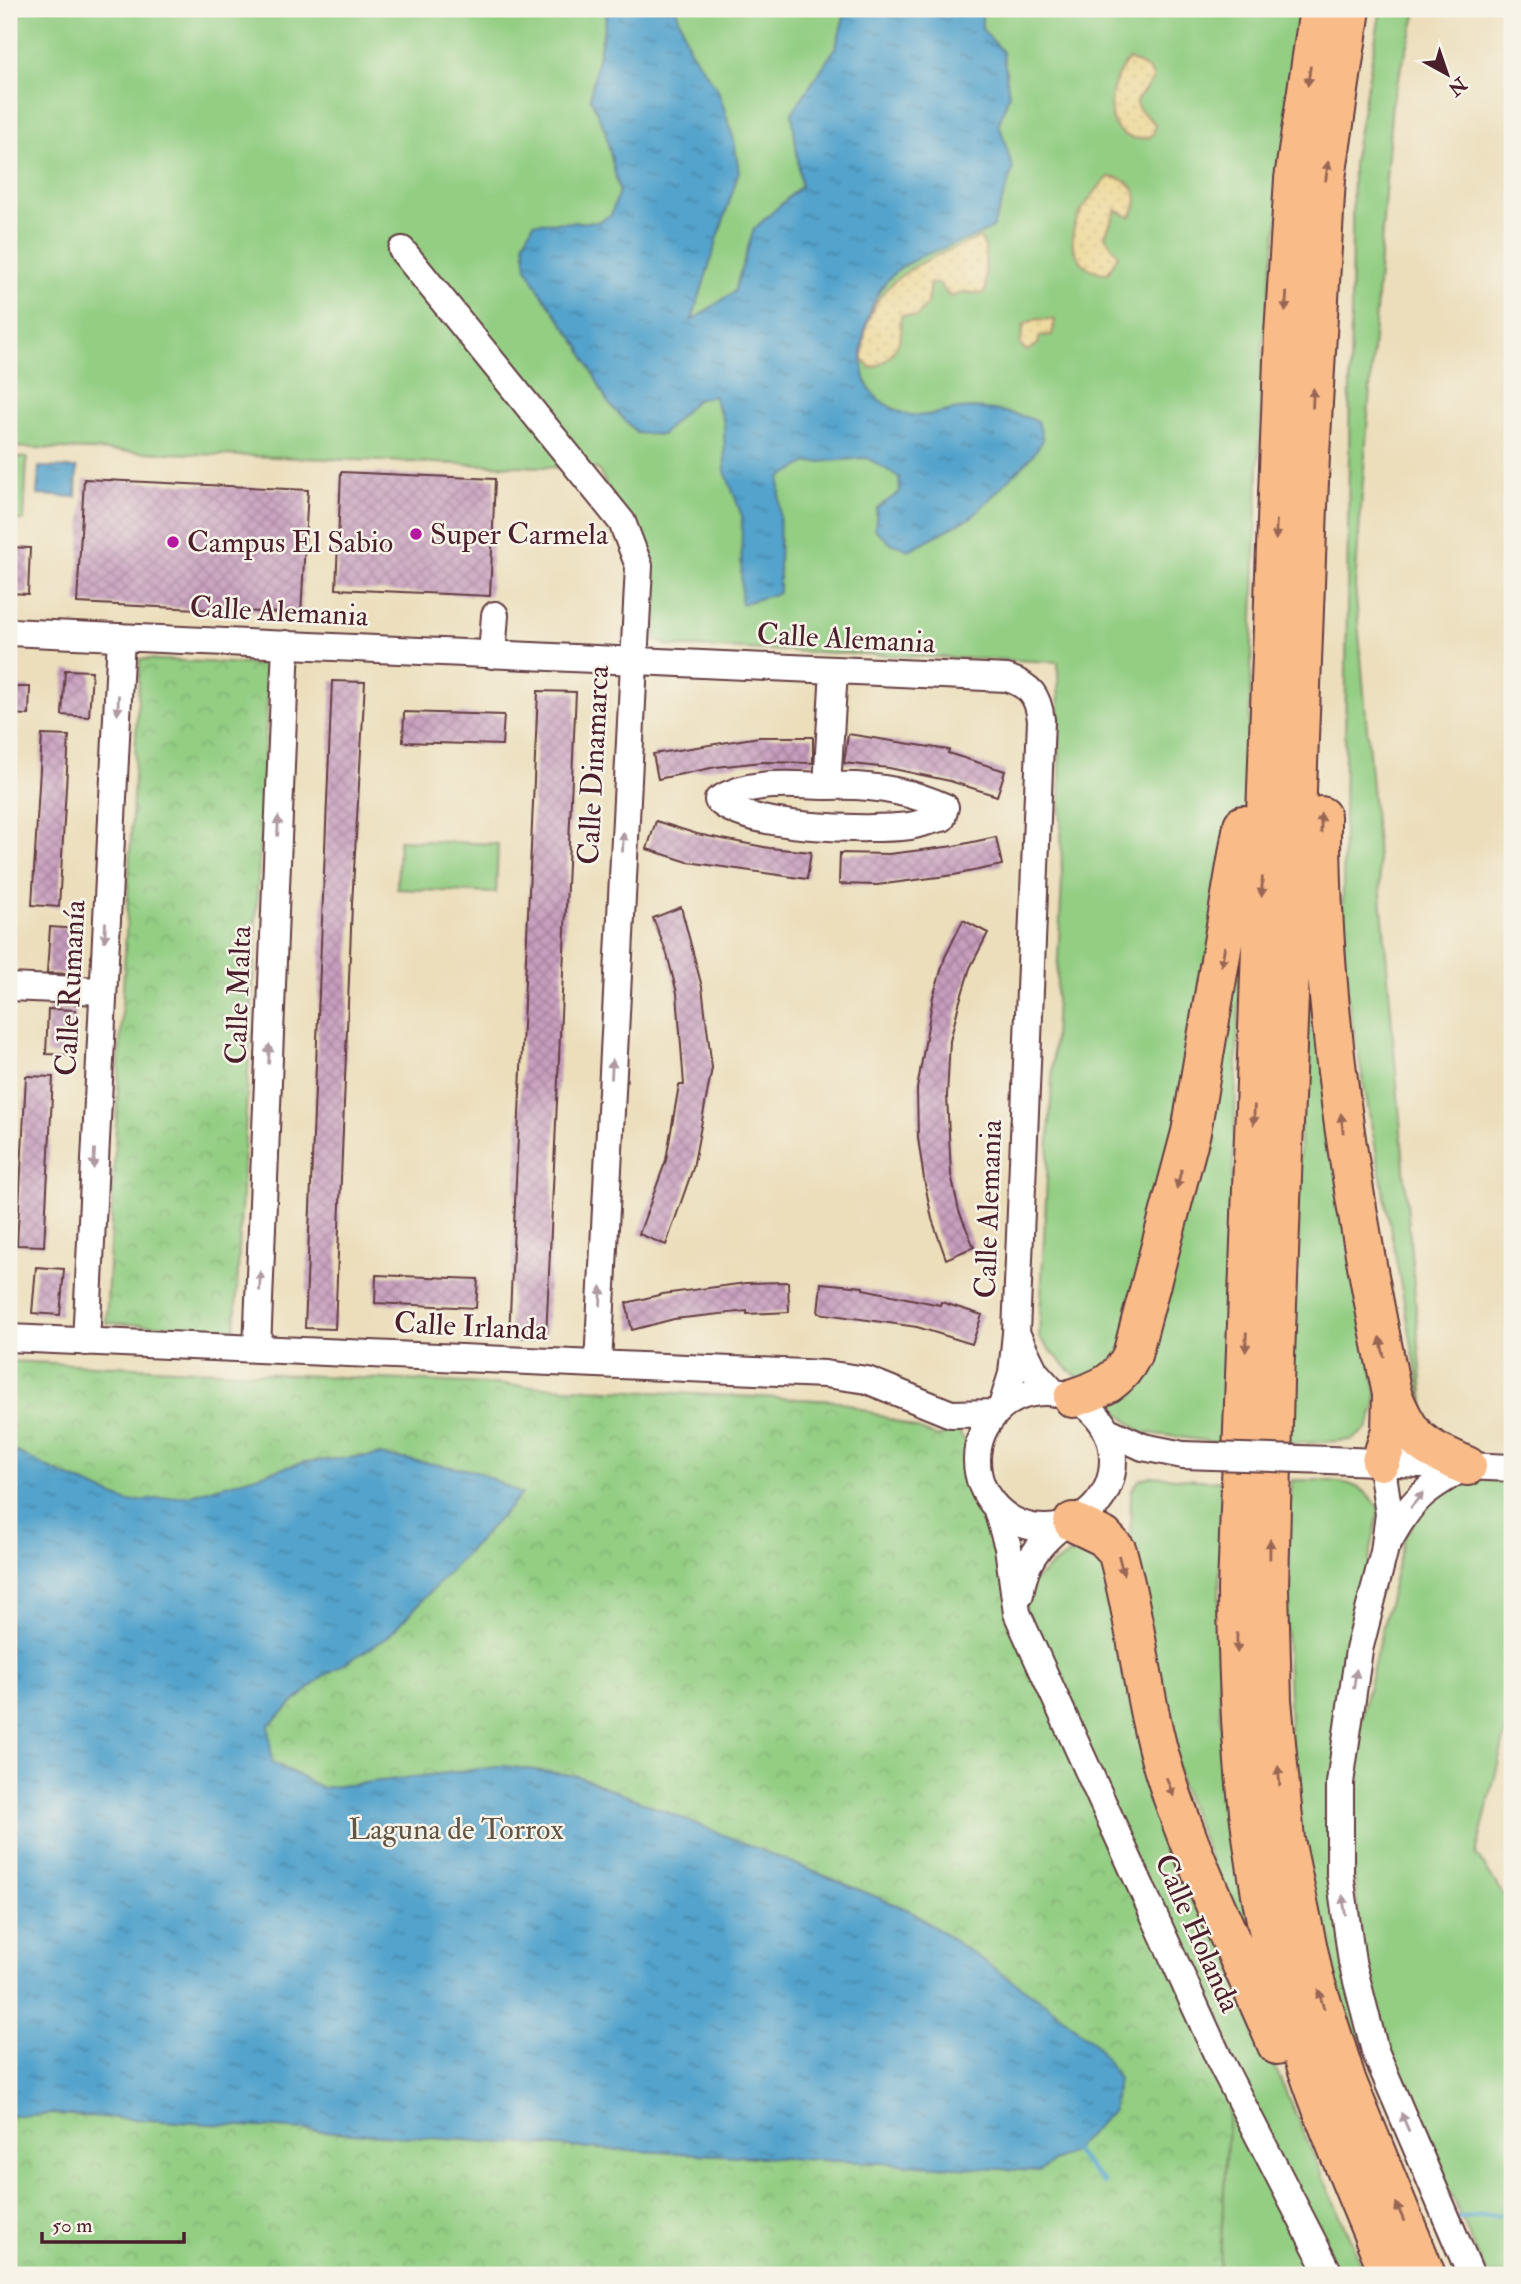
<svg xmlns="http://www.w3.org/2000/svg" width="1521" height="2284" font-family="'IM FELL Double Pica',serif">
<defs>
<pattern id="sand-dots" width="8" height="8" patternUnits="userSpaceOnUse" patternTransform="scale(1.75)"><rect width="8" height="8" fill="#eeda9e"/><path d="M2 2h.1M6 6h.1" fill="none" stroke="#cebb88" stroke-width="1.8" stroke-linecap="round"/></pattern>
<pattern id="park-crowns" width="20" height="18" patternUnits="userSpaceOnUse" patternTransform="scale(1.75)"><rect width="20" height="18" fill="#93ce83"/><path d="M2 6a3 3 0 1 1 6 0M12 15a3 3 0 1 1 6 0" fill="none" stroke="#80b071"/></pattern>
<pattern id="water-ripples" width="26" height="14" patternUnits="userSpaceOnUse" patternTransform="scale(1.75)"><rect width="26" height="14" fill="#52a3cc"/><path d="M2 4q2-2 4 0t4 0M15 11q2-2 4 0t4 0" fill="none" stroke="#4684a6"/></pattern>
<pattern id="building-cross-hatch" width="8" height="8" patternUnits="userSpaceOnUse" patternTransform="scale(1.75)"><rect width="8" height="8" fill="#c79ebe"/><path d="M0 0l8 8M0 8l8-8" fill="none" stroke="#a4809b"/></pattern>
</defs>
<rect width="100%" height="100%" fill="#f7f3e8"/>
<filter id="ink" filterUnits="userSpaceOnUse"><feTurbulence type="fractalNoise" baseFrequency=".0143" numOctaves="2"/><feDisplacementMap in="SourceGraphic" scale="14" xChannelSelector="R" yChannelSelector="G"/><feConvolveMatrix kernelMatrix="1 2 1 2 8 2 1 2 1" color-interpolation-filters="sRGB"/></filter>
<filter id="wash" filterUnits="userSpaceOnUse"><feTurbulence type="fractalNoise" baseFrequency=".00686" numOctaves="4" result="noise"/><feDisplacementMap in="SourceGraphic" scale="28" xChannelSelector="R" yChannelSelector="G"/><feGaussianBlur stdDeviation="1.57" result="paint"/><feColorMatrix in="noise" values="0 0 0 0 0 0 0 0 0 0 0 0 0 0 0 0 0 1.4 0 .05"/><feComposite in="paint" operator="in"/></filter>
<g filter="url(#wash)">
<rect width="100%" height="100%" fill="#ecdebb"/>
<path fill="#93ce83" stroke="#6e7657" stroke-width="2" d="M9 9H1303L1263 344 1223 1443 1141 1432 1066 1367 1039 1338 1062 879 1058 662 670 646 656 641 647 563 598 469 9 447Z
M1381 9H1418L1392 101 1355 586 1425 1416 1342 966 1353 163Z
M9 457 27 458 24 520H9Z
M399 840 498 844 496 893 397 889Z
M1310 906 1377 1401 1368 1428 1352 1440 1287 1444Z
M1151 1476 1223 1482C1219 1577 1215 1673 1224 1768 1232 1844 1249 1918 1264 1993L1181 1785 1130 1538 1131 1492 1139 1480Z
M1292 1480C1327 1481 1360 1475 1379 1509L1335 1736 1362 2049 1331 1980 1304 1864 1291 1751 1285 1599Z
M1471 1480 1512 1481V1707L1476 1854 1512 1908V2275H1486L1386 2044 1361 1943 1349 1828 1354 1748 1404 1538 1432 1497Z
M1086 1546 1107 1556 1238 1983 1366 2275H1219L1230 2088 1015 1606C1035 1576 1054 1561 1086 1546Z"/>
<path fill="url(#sand-dots)" stroke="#9c7c64" stroke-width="2" d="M1129 59 1148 69 1154 78 1136 101 1138 108 1155 124 1154 133 1148 138C1098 145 1105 85 1129 59Z
M1109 177C1133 179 1145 196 1130 217L1116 210 1105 236 1118 255 1108 273C1084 273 1067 251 1074 227 1078 212 1097 188 1109 177Z
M980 238 985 246 986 290 982 294 964 292 950 297 938 283 930 284 927 304 917 317 902 315C898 322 902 324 901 331 900 347 886 365 871 368L863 360C861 281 919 262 980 238Z
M1037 319 1055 320 1052 335 1040 336 1038 344 1027 351 1020 345 1024 324Z"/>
<path fill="url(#park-crowns)" stroke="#6e7657" stroke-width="2" d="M140 659 269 665 235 1329 106 1323Z
M9 1361 839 1401 939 1437 956 1428 972 1451 986 1487 1015 1606 1230 2088 1219 2275H9Z"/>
<path fill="url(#water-ripples)" stroke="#4e617c" stroke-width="2" d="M608 9H676L690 50 718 90 734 140 739 171 692 320 734 292 754 229 801 186 792 113 836 47 846 9H982V29L1003 52 1009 95 999 123 1013 169 993 228C963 245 923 249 896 272 869 294 855 348 866 381 871 398 890 408 906 414 923 419 942 411 959 409 984 406 1014 413 1038 421L1043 440 1032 456 972 517 909 550 890 543 875 529 877 508 900 492 899 477 867 458 806 463 780 478 779 593 741 604 742 516 725 471 724 422 713 396 696 400 662 435 637 433 608 403 579 346 539 290 527 268 524 242 534 223 597 222 611 215 619 191 605 130 590 97Z
M39 467 77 468 76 497 37 495Z
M9 1448 57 1472 128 1502 191 1495 304 1462 379 1455 476 1471 522 1494 387 1638 322 1677 269 1725 272 1762 322 1788 505 1766 578 1776 909 1910 1054 2009 1099 2048 1118 2079 1112 2111 1073 2150 1039 2171 616 2150 54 2114 9 2116Z"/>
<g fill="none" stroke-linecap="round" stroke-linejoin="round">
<path stroke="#52a3cc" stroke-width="5" d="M1073 2150 1104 2183
M1456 2218 1512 2214"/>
</g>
<g id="blocks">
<path fill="url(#building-cross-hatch)" d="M341 472 495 479 490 596 336 589Z
M84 479 308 490 301 614 77 603Z
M9 547 30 548 28 594 9 593Z
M65 670 92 671 89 717 62 715Z
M332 681 365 682 352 904 335 1329 305 1328Z
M9 687H30L29 715 9 714Z
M538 691 576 692 546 1338 509 1337Z
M404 712 504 715 502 745 403 742Z
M848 734 949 750 948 753 1005 771 997 796 950 781 889 768 844 763Z
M42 735 69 736 59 907 32 905Z
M759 737H813V763L762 762 716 767 658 779 653 754Z
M656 821 697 834 769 848 811 852 807 879 688 862 647 849Z
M996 837 1002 865 954 875 877 885 839 884 840 853 889 854 954 846Z
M681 907 702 987 712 1068 693 1168 666 1245 639 1234 666 1160 679 1085H684L677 993 667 954 653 918Z
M963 920 988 933 970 968 959 1004 950 1041 947 1096 951 1174 959 1211 974 1247 946 1259 932 1219 924 1179 918 1138 917 1089 933 997 945 957Z
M50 927 79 929 76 974 47 973Z
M48 1009 76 1010 73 1055 46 1054Z
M26 1076 53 1077 44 1246 17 1245Z
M36 1267 64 1269 60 1315 32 1313Z
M376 1275 478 1279 476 1308 375 1303Z
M788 1282 789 1312 747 1314V1311L674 1319 632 1330 626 1303 663 1294 746 1283Z
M821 1283 863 1287V1289L940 1305 941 1302 982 1315 972 1344 917 1327 818 1313Z"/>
</g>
</g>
<g filter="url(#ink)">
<use href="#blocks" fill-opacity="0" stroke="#623c41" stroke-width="2"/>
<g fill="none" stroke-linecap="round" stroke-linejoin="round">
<defs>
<path id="minor" d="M402 250 622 522 639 566 598 1364
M9 632 1007 678C1031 686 1038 696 1041 720L1016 1333 1012 1374 1002 1406
M492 655 495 615
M827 786C790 785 750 780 718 800 746 829 869 831 910 826 920 824 931 820 942 818L945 807C908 790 868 784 827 786L834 670
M9 987 102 991
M1016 1333 1035 1372 1054 1393
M9 1338 825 1374 867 1380 951 1414 994 1413
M86 1342 121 637
M257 1349 286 644
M977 1460a68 68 0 1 1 136 0a68 68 0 1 1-136 0Z
M1106 1430 1143 1447 1183 1455
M1329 1460 1512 1468
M1381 1461 1389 1514 1384 1552 1359 1650 1340 1783V1874L1352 1962 1375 2051 1471 2275
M997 1510 1008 1547 1017 1613 1024 1629 1220 2061 1330 2275
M1388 1543C1412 1498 1424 1490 1467 1466
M1020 1594C1025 1562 1036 1547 1060 1527"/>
<path id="highway" d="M1319 9 1294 179 1284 334 1237 1590C1238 1725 1247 1861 1283 1991 1310 2089 1351 2182 1390 2275
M1351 9 1326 178 1310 455 1274 1382 1269 1588 1272 1700 1285 1840 1314 1978 1347 2082 1426 2275
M1321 816C1320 1013 1353 1203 1392 1394L1391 1430 1381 1461
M1392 1394C1412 1443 1421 1445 1467 1466
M1073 1398C1101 1389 1119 1382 1132 1355L1191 1132 1243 825
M1073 1522 1104 1537 1117 1551C1138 1624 1142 1701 1165 1774 1194 1867 1239 1955 1277 2045"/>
</defs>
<use href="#minor" stroke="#623c41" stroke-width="30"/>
<use href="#highway" stroke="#623c41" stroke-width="42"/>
<use href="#minor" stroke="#fff" stroke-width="26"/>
<use href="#highway" stroke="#f9bc89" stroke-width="38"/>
<defs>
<path id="minor-bridge" d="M1183 1455 1329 1460"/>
</defs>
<use href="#minor-bridge" stroke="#623c41" stroke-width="30" stroke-linecap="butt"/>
<use href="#minor-bridge" stroke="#fff" stroke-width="26"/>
</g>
<defs><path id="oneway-solid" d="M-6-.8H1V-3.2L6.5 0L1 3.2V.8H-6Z" transform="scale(1.75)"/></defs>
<g fill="#965">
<use href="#oneway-solid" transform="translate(1309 76) rotate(98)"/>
<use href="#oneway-solid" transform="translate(1327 171) rotate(-82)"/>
<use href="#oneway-solid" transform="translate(1286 302) rotate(94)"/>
<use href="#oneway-solid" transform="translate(1313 398) rotate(-87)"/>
<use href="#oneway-solid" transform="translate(1276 530) rotate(92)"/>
<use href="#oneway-solid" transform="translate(1321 823) rotate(-90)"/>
<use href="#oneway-solid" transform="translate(1262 887) rotate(92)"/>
<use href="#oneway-solid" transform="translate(1223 956) rotate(100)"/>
<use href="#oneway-solid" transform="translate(1254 1115) rotate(92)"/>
<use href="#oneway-solid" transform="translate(1342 1123) rotate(-97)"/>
<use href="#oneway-solid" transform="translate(1179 1179) rotate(104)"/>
<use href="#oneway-solid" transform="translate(1246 1342) rotate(92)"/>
<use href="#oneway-solid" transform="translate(1382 1347) rotate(-102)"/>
<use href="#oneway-solid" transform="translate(1270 1549) rotate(-89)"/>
<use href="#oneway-solid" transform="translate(1121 1565) rotate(76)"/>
<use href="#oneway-solid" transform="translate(1237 1643) rotate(89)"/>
<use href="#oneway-solid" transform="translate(1279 1776) rotate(-95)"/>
<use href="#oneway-solid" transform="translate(1170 1787) rotate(69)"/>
<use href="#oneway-solid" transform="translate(1321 1999) rotate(-107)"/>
<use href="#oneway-solid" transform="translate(1400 2212) rotate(-113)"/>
</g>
<g fill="#ae9aa0">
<use href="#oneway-solid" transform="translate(118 705) rotate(93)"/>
<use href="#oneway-solid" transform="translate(278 826) rotate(-88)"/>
<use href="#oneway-solid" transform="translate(623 842) rotate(-87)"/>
<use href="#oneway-solid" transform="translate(105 932) rotate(93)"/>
<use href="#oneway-solid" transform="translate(269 1054) rotate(-88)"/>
<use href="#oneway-solid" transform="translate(612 1069) rotate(-87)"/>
<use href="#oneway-solid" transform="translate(94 1159) rotate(93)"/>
<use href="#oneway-solid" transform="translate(260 1281) rotate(-88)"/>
<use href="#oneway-solid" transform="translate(601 1296) rotate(-87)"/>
<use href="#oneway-solid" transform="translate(1417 1500) rotate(-50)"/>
<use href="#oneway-solid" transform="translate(1355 1679) rotate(-82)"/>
<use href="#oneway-solid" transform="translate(1344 1905) rotate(-98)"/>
<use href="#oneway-solid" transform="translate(1405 2122) rotate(-113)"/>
</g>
</g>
<g fill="#b5179e" stroke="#f7f3e8" stroke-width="2.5">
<circle cx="416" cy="534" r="7"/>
<circle cx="173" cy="542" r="7"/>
</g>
<g text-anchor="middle" stroke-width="5" stroke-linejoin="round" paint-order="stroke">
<g font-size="30" fill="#4a1f2b" stroke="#f7f3e8" text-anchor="start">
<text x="430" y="544">Super Carmela</text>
<text x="187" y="552">Campus El Sabio</text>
</g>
<g font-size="30" fill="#4a1f2b" stroke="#f7f3e8">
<text transform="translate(279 611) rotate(3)" y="10">Calle Alemania</text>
<text transform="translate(846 638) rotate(3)" y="10">Calle Alemania</text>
<text transform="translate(593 765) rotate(-87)" y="10">Calle Dinamarca</text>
<text transform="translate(70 988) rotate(-87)" y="10">Calle Rumanía</text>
<text transform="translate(238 995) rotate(-88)" y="10">Calle Malta</text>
<text transform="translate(988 1209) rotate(-88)" y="10">Calle Alemania</text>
<text transform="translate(471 1326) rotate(3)" y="10">Calle Irlanda</text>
<text transform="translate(1198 1933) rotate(66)" y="10">Calle Holanda</text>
</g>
<g font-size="30" fill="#605445" stroke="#f7f3e8">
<text x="456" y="1839">Laguna de Torrox</text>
</g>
</g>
<rect width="1521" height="2284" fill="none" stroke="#f7f3e8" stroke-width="35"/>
<g transform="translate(1447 74) rotate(140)" stroke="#f7f3e8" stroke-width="5" paint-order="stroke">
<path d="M0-5L12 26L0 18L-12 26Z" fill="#4a1f2b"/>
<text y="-10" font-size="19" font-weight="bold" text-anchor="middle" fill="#4a1f2b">N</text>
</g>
<path d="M42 2232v10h142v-10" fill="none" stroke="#4a1f2b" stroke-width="3.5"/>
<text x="52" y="2232" font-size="21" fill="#4a1f2b" stroke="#f7f3e8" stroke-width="5" paint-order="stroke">50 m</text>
</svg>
